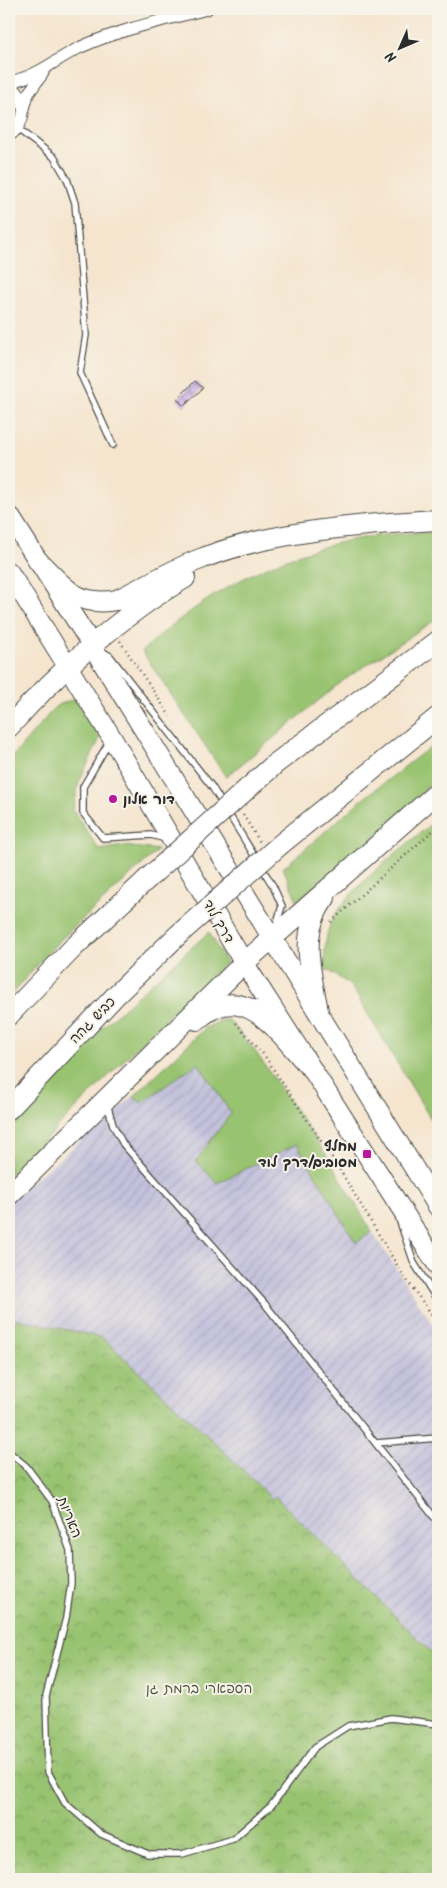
<svg xmlns="http://www.w3.org/2000/svg" width="447" height="1888" font-family="Kalam,'Playpen Sans Hebrew',sans-serif">
<defs>
<pattern id="industrial-furrows" width="10" height="10" patternUnits="userSpaceOnUse" patternTransform="scale(1.25)"><rect width="10" height="10" fill="#c3c1db"/><path d="M-1 1l2-2M0 10L10 0M9 11l2-2" fill="none" stroke="#a8a6bc"/></pattern>
<pattern id="park-crowns" width="20" height="18" patternUnits="userSpaceOnUse" patternTransform="scale(1.25)"><rect width="20" height="18" fill="#98c370"/><path d="M2 6a3 3 0 1 1 6 0M12 15a3 3 0 1 1 6 0" fill="none" stroke="#7c9f5c"/></pattern>
<pattern id="building-cross-hatch" width="8" height="8" patternUnits="userSpaceOnUse" patternTransform="scale(1.25)"><rect width="8" height="8" fill="#cbb5e4"/><path d="M0 0l8 8M0 8l8-8" fill="none" stroke="#a593b9"/></pattern>
</defs>
<rect width="100%" height="100%" fill="#f7f3e8"/>
<filter id="ink" filterUnits="userSpaceOnUse"><feTurbulence type="fractalNoise" baseFrequency=".02" numOctaves="2"/><feDisplacementMap in="SourceGraphic" scale="10" xChannelSelector="R" yChannelSelector="G"/><feConvolveMatrix kernelMatrix="1 2 1 2 8 2 1 2 1" color-interpolation-filters="sRGB"/></filter>
<filter id="wash" filterUnits="userSpaceOnUse"><feTurbulence type="fractalNoise" baseFrequency=".0096" numOctaves="4" result="noise"/><feDisplacementMap in="SourceGraphic" scale="20" xChannelSelector="R" yChannelSelector="G"/><feGaussianBlur stdDeviation="1.12" result="paint"/><feColorMatrix in="noise" values="0 0 0 0 0 0 0 0 0 0 0 0 0 0 0 0 0 1.4 0 .05"/><feComposite in="paint" operator="in"/></filter>
<g filter="url(#wash)">
<rect width="100%" height="100%" fill="#f5e5cf"/>
<path fill="url(#industrial-furrows)" d="M198 1063 231 1113 196 1160 297 1144 356 1242 372 1232 438 1332V1651L434 1654 275 1497 272 1500 211 1439 104 1339 9 1317V1201L134 1096 141 1103Z"/>
<path fill="#98c370" stroke="#62774e" d="M438 532V618L341 682 226 777 142 651C203 595 270 557 351 540 379 534 410 533 438 532Z
M76 698 100 738 79 782 73 810 99 850 124 846 158 850 58 942 9 997V761L56 706Z
M438 741V777L331 880 299 905 283 868 358 803Z
M438 818V1131L351 986 324 967C325 952 325 936 331 922 347 889 409 843 438 818Z
M209 932 226 963 156 1028 9 1176V1132L91 1037Z
M222 1020H229L255 1051 331 1162 372 1232 356 1243 297 1144 217 1183 196 1161 231 1113 198 1063 141 1103 134 1096 205 1028Z"/>
<path fill="url(#park-crowns)" stroke="#62774e" d="M9 1317 103 1338 211 1439 272 1499 275 1496 433 1654 438 1651V1879H9Z"/>
<g id="blocks">
<path fill="url(#building-cross-hatch)" d="M195 381 203 388 184 406 177 399Z"/>
</g>
</g>
<g filter="url(#ink)">
<use href="#blocks" fill-opacity="0" stroke="#494744" stroke-width="1"/>
<g fill="none" stroke-linecap="round" stroke-linejoin="round">
<defs>
<path id="service" d="M18 129 54 157 67 179 75 203 86 335 80 373 113 445
M103 652 110 656 212 787 273 886 282 906 276 926
M109 742 83 787V813L103 838 151 835 166 839
M108 1107 113 1125 123 1144 265 1304 438 1522
M399 1219 414 1263 438 1301
M376 1443 438 1438
M9 1452 26 1466 52 1501 70 1550 71 1583 66 1618 46 1696 48 1772 65 1803 101 1834 148 1854H182L233 1839 271 1806 315 1747 348 1726 391 1718 438 1724"/>
<path id="minor" d="M9 82C37 77 56 59 81 47 121 29 165 20 207 9
M9 85C29 97 27 123 9 136
M24 109 28 94 43 73"/>
<path id="primary" d="M9 515 86 636 438 1207
M9 572 112 738 244 963 438 1266"/>
<path id="trunk" d="M38 561C65 588 76 607 117 600 146 586 173 569 203 558 271 531 365 524 438 520
M9 727C58 672 121 615 185 578
M247 789 275 764 438 641
M281 844 438 717
M318 1011C311 972 298 933 325 898
M9 1015 74 947 145 881
M197 1020C244 977 278 1032 308 1065
M9 1109 117 994 178 935
M9 1195 244 963 438 792"/>
</defs>
<use href="#service" stroke="#494744" stroke-width="8"/>
<use href="#minor" stroke="#494744" stroke-width="13"/>
<use href="#primary" stroke="#494744" stroke-width="21"/>
<use href="#trunk" stroke="#494744" stroke-width="22"/>
<path stroke="#494744" stroke-width="2.5" stroke-dasharray="1 4" stroke-linecap="butt" d="M120 641 170 716
M243 815 260 842
M331 922 438 826
M236 1023 264 1055 337 1165 403 1275 438 1323"/>
<use href="#service" stroke="#fff" stroke-width="5.5"/>
<use href="#minor" stroke="#fff" stroke-width="11"/>
<use href="#primary" stroke="#fff" stroke-width="19"/>
<use href="#trunk" stroke="#fff" stroke-width="20"/>
<defs>
<path id="trunk-bridge" d="M145 881 247 789
M178 935 281 844"/>
</defs>
<use href="#trunk-bridge" stroke="#494744" stroke-width="22" stroke-linecap="butt"/>
<use href="#trunk-bridge" stroke="#fff" stroke-width="20"/>
</g>
</g>
<g fill="#b5179e" stroke="#f7f3e8" stroke-width="2">
<circle cx="113" cy="799" r="5"/>
<rect x="362" y="1149" width="10" height="10" rx="2.5"/>
</g>
<g text-anchor="middle" stroke-width="4" stroke-linejoin="round" paint-order="stroke">
<g font-size="14" font-weight="bold" fill="#2b2b2b" stroke="#f7f3e8" text-anchor="start">
<text x="123" y="804">דור אלון</text>
<text x="357" y="1151" text-anchor="end">מחלף<tspan x="357" dy="16">מסובים/דרך לוד</tspan></text>
</g>
<g font-size="14" fill="#2b2b2b" stroke="#f7f3e8">
<text transform="translate(219 921) rotate(60)" y="5">דרך לוד</text>
<text transform="translate(92 1020) rotate(-46)" y="5">כביש גהה</text>
<text transform="translate(70 1517) rotate(68)" y="5">האריות</text>
</g>
<g font-size="14" fill="#4c5940" stroke="#f7f3e8">
<text x="199" y="1693">הספארי ברמת גן</text>
</g>
</g>
<rect width="447" height="1888" fill="none" stroke="#f7f3e8" stroke-width="30"/>
<g transform="translate(400 48) rotate(225)" stroke="#f7f3e8" stroke-width="4" paint-order="stroke">
<path d="M0-4L9 19L0 12L-9 19Z" fill="#2b2b2b"/>
<text y="-8" font-size="14" font-weight="bold" text-anchor="middle" fill="#2b2b2b">N</text>
</g>
</svg>
